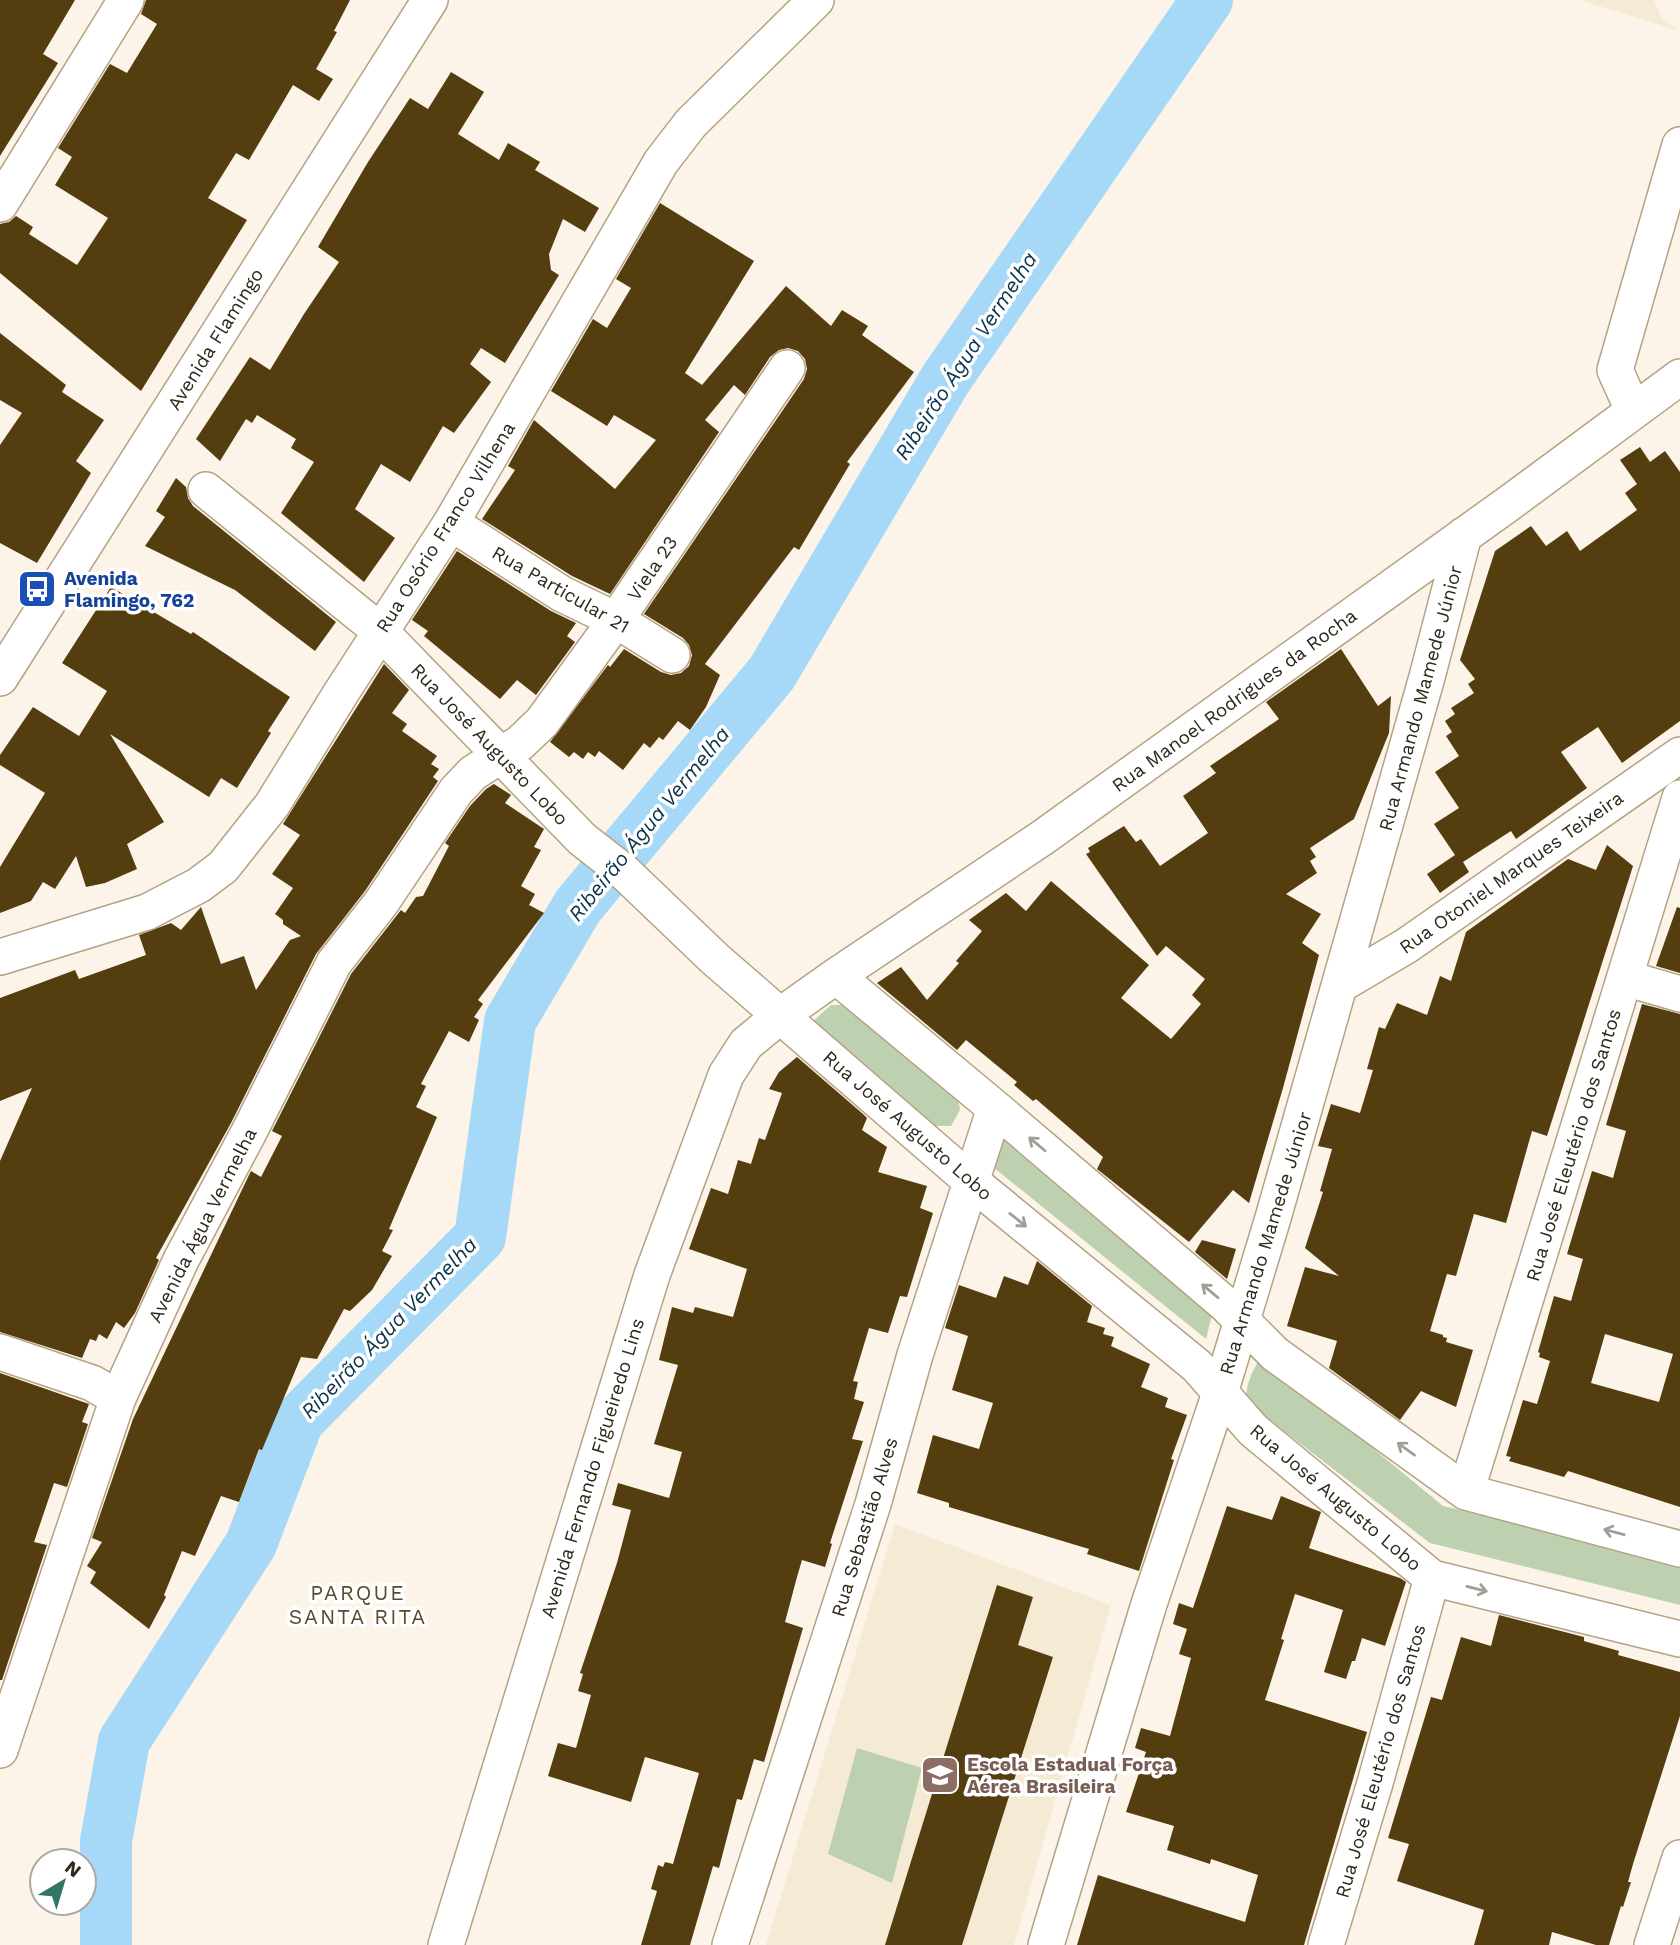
<svg xmlns="http://www.w3.org/2000/svg" width="1680" height="1945" font-family="'Work Sans',sans-serif">
<rect width="100%" height="100%" fill="#fcf4e8"/>
<path fill="#f5ebd5" d="M1579 0H1654L1661 17 1680 31Z
M895 1524 1111 1605 1014 1945H766Z"/>
<path fill="#bdd1b0" d="M831 1005H851L958 1097 960 1110 951 1126H930L812 1022Z
M1008 1136 1213 1311 1206 1339 988 1163 991 1139Z
M1261 1356 1443 1506 1680 1562V1605L1430 1543 1247 1403C1244 1385 1253 1371 1261 1356Z
M857 1748 922 1768 892 1883 828 1854Z"/>
<g fill="none" stroke-linecap="round" stroke-linejoin="round">
<path stroke="#a6d9f8" stroke-width="52" d="M106 1945V1841L124 1741 251 1544 298 1421 480 1237 510 1021 578 906 772 673 945 380 1207 0"/>
</g>
<path fill="#543d0e" fill-rule="evenodd" d="M0 0H75L43 54 58 63 0 156Z
M146 0H350L334 31 337 32 316 69 333 79 319 101 293 85 249 160 236 153 208 198 247 220 141 391 0 273V224L9 222 16 216 33 227 29 234 77 265 108 218 55 185 72 157 58 148 110 64 127 73 157 24 141 14Z
M451 72 484 92 458 134 499 160 508 143 540 162 535 170 599 208 585 232 563 219 549 254 551 270 559 275 505 363 481 348 470 364 491 382 454 433 443 426 410 482 381 464 355 509 395 538 364 582 281 513 314 462 291 448 296 439 257 415 252 423 246 419 220 461 196 439 250 357 270 370 304 314 339 262 318 247 368 162 410 98 428 109Z
M660 203 754 261 685 373 702 385 786 286 831 326 842 310 868 326 862 335 914 372 847 462 850 464 799 550 794 547 705 664 720 675 706 707 690 730 678 721 663 740 659 737 650 748 644 743 623 770 599 751 595 757 588 752 583 759 574 752 569 757 550 742 608 665 610 667 624 649 661 672 671 675 681 673 689 666 692 655 689 645 683 638 644 614 804 379 807 369 805 359 798 351 788 348 779 350 770 357 745 395 734 385 705 420 719 432 610 594 572 576 482 519 515 470 508 466 534 420 615 489 656 440 614 415 607 426 551 391 593 319 607 328 631 288 616 279Z
M0 333 66 385 62 392 104 420 76 461 91 473 37 563 0 543V445L22 413 0 400Z
M1640 447 1650 462 1665 451 1680 472V721L1622 763 1598 727 1561 752 1587 788 1516 839 1511 831 1463 862 1469 872 1440 893 1427 874 1455 855 1434 824 1459 808 1435 772 1459 756 1446 736 1452 732 1445 721 1455 714 1451 708 1474 693 1468 684 1475 679 1460 660 1495 551 1531 526 1546 546 1567 531 1580 551 1637 510 1625 493 1637 484 1620 460Z
M176 478 186 487 188 498 193 506 336 622 315 651 235 590 145 546 165 517 156 511Z
M457 551 551 611 576 623 567 636 575 642 536 695 517 680 500 699 424 636 428 631 412 620Z
M111 587 191 634 193 632 290 697 268 731 271 733 237 788 221 778 209 797 110 734 164 822 127 844 137 869 105 883 86 887 76 856 55 889 43 882 31 901 0 913V867L45 793 0 765V755L33 707 79 736 107 691 62 663Z
M1341 649 1378 706 1391 696 1389 733 1354 819 1310 848 1316 857 1310 861 1317 873 1286 894 1321 914 1302 943 1319 955 1283 1088 1249 1203 1233 1190 1189 1242 1097 1169 1103 1157 1036 1099 1033 1101 1014 1085 1017 1082 966 1040 957 1050 877 983 901 967 927 1000 959 963 956 961 982 931 969 920 1006 893 1026 911 1051 881 1149 965 1121 998 1171 1039 1201 1004 1192 995 1205 979 1166 946 1157 956 1086 854 1090 852 1088 848 1124 826 1136 842 1141 839 1160 866 1208 833 1183 796 1216 773 1210 766 1279 719 1266 702Z
M384 664 409 690 392 713 407 724 402 731 437 756 431 764 439 769 433 777 438 781 365 891 316 954 231 1123 156 1258 159 1260 135 1313 124 1328 116 1322 107 1339 99 1334 96 1341 90 1339 82 1358 0 1332V1161L32 1088 0 1101V998L75 970 79 979 146 955 139 935 171 923 181 930 201 907 221 964 244 956 256 990 290 940 301 936 283 924V920L275 914 293 888 272 874 300 835 283 824Z
M494 784 511 795 505 803 544 829 534 847 541 850 521 886 535 894 529 905 544 913 478 1000 483 1004 474 1017 479 1020 469 1042 449 1031 421 1084 426 1086 416 1107 437 1117 389 1229 393 1230 382 1251 392 1256 372 1290 350 1311 344 1309 317 1359 301 1357 262 1450 259 1449 239 1502 221 1496 195 1556 182 1551 164 1595 166 1597 149 1629 90 1583 96 1572 87 1566 102 1542 92 1538 133 1419 249 1175 251 1171 261 1177 282 1136 272 1131 351 974 401 910 405 913 416 897 423 896 449 846 445 843 470 806 486 789Z
M1607 845 1633 866 1547 1136 1532 1131 1506 1223 1474 1214 1456 1276 1447 1274 1430 1331 1443 1335V1337L1447 1338 1446 1342 1473 1350 1456 1407 1421 1391 1400 1420 1329 1368 1337 1341 1287 1326 1305 1267 1339 1276 1305 1248 1323 1192 1320 1191 1332 1149 1318 1146 1331 1104 1360 1113 1373 1070 1367 1069 1379 1027 1385 1029 1397 1003 1427 1015 1440 976 1451 981 1466 932 1568 859 1596 870Z
M1677 907 1680 908V973L1656 966Z
M1642 1004 1680 1014V1507L1568 1471 1564 1477 1509 1461 1511 1457 1506 1456 1523 1400 1537 1404 1550 1361 1539 1357 1540 1353 1538 1352 1554 1296 1571 1301 1583 1259 1567 1254 1592 1171 1613 1178 1626 1131 1606 1125ZM1605 1334 1673 1354 1659 1402 1591 1383Z
M797 1057 863 1114 867 1118 862 1130 887 1147 878 1172 927 1186 920 1208 933 1213 907 1297 900 1296 888 1333 869 1328 853 1381 858 1382 854 1399 864 1402 852 1439 863 1441 830 1543 832 1544 825 1567 802 1560 797 1577 785 1622 803 1628 764 1762 754 1759 742 1800 737 1799 719 1868 713 1866 690 1945H641L657 1891 651 1889 658 1865 663 1867 665 1862 673 1864 699 1773 645 1757 631 1802 548 1776 558 1743 576 1748 591 1695 578 1691 583 1674 580 1673 617 1563 631 1510 612 1505 618 1483 669 1498 682 1452 654 1444 678 1365 659 1360 672 1307 693 1313 695 1307 733 1317 747 1269 689 1249 711 1188 728 1194 738 1160 751 1164 759 1138 765 1140 782 1093 769 1089 779 1072Z
M1202 1240 1236 1249 1227 1279 1195 1252Z
M1037 1261 1092 1306 1087 1322 1105 1328 1103 1334 1114 1337 1111 1346 1150 1364 1141 1387 1168 1398 1165 1407 1187 1415 1171 1459 1174 1460 1139 1571 1087 1554 1089 1549 949 1507V1503L917 1493 933 1435 979 1449 993 1403 952 1390 968 1336 945 1328 959 1285 996 1298 1004 1276 1028 1285Z
M0 1373 89 1404 82 1422 88 1424 67 1487 54 1483 34 1542 47 1545 2 1680H0Z
M1281 1496 1321 1512 1309 1548 1400 1578 1406 1582 1385 1646 1362 1638 1355 1661H1352L1346 1679 1324 1672 1343 1610 1295 1594 1281 1639 1284 1640 1265 1700 1367 1732 1304 1945H1077L1098 1875 1245 1922 1258 1875 1211 1859 1210 1864 1167 1850 1174 1826 1126 1812 1146 1752 1135 1748 1141 1728 1170 1736 1191 1658 1179 1654 1187 1629 1173 1624 1179 1603 1193 1608 1227 1506 1272 1520Z
M997 1585 1033 1597 1018 1645 1053 1657 962 1945H885Z
M1499 1615 1584 1637V1641L1619 1651 1618 1655 1680 1672V1716L1633 1864 1628 1882H1631L1623 1907 1621 1906 1609 1945H1596L1552 1932 1549 1945H1474L1484 1910 1397 1881 1409 1844 1388 1838 1431 1697 1442 1700 1461 1637 1491 1646Z"/>
<g fill="none" stroke-linecap="round" stroke-linejoin="round">
<defs>
<path id="minor" d="M0 204 126 0
M1633 410 1615 370 1680 145
M206 490 380 631 582 839 623 871 715 959 972 1182 1197 1366 1253 1430 1432 1578 1680 1639
M451 523 562 594 616 620 672 655
M0 678 430 0
M0 957 147 912 199 885 223 867 272 805 341 693 451 523 661 162 691 123 816 0
M836 976 995 1108 1225 1304 1275 1354 1466 1492 1680 1549
M1625 978 1680 994
M1340 985 1406 946 1680 755
M0 1352 92 1383 118 1398
M1466 1492 1680 798
M0 1750 118 1398 181 1260 249 1132 334 963 381 903 456 791 473 773 520 743 542 722 616 620 787 368
M446 1945 652 1275 726 1075 746 1044 781 1015 836 976 1042 838 1508 504 1680 377
M730 1945 873 1504 915 1355 995 1108
M1046 1945 1149 1604 1220 1393 1273 1218 1427 677 1464 535
M1326 1945 1375 1783 1432 1578
M1652 1945 1680 1858"/>
</defs>
<use href="#minor" stroke="#b4a283" stroke-width="38"/>
<use href="#minor" stroke="#fff" stroke-width="35"/>
</g>
<defs><path id="oneway-shaft" d="M-6 0H5M1.5-3L5.5 0L1.5 3" fill="none" stroke-width="1.6" stroke-linecap="round" stroke-linejoin="round" transform="scale(1.75)"/></defs>
<g stroke="#a19e98">
<use href="#oneway-shaft" transform="translate(1037 1144) rotate(-140)"/>
<use href="#oneway-shaft" transform="translate(1018 1220) rotate(39)"/>
<use href="#oneway-shaft" transform="translate(1210 1291) rotate(-140)"/>
<use href="#oneway-shaft" transform="translate(1406 1449) rotate(-144)"/>
<use href="#oneway-shaft" transform="translate(1614 1532) rotate(-165)"/>
<use href="#oneway-shaft" transform="translate(1477 1589) rotate(14)"/>
</g>
<defs>
<symbol id="bus-square" viewBox="-11 -11 22 22"><rect x="-9" y="-9" width="18" height="18" rx="4" fill="#1a4fb4" stroke="#fff"/><path d="M-5-6H5V4H4V6H2V4H-2V6H-4V4H-5ZM-3.5-4V0h7V-4ZM-3.5 1.2v1.5H-2V1.2ZM2 1.2v1.5H3.5V1.2Z" fill="#fff"/></symbol>
<symbol id="school-square" viewBox="-11 -11 22 22"><rect x="-9" y="-9" width="18" height="18" rx="4" fill="#8d6e63" stroke="#fff"/><path d="M0-5L7-2L0 1L-7-2ZM-4 1L0 2.5L4 1V4Q0 6-4 4Z" fill="#fff"/></symbol>
</defs>
<g fill-rule="evenodd">
<use href="#bus-square" x="15" y="567" width="44" height="44"/>
<use href="#school-square" x="918" y="1753" width="44" height="44"/>
</g>
<g text-anchor="middle" stroke-width="7" stroke-linejoin="round" paint-order="stroke">
<g font-size="19" fill="#2f281b" stroke="#fff">
<text transform="translate(215 339) rotate(-58)" y="7">Avenida Flamingo</text>
<text transform="translate(445 527) rotate(-58)" y="7">Rua Osório Franco Vilhena</text>
<text transform="translate(652 568) rotate(-56)" y="7">Viela 23</text>
<text transform="translate(561 589) rotate(30)" y="7">Rua Particular 21</text>
<text transform="translate(1420 698) rotate(-75)" y="7">Rua Armando Mamede Júnior</text>
<text transform="translate(1234 700) rotate(-36)" y="7">Rua Manoel Rodrigues da Rocha</text>
<text transform="translate(490 744) rotate(46)" y="7">Rua José Augusto Lobo</text>
<text transform="translate(1511 872) rotate(-35)" y="7">Rua Otoniel Marques Teixeira</text>
<text transform="translate(908 1125) rotate(41)" y="7">Rua José Augusto Lobo</text>
<text transform="translate(1573 1145) rotate(-73)" y="7">Rua José Eleutério dos Santos</text>
<text transform="translate(202 1225) rotate(-63)" y="7">Avenida Água Vermelha</text>
<text transform="translate(1265 1243) rotate(-73)" y="7">Rua Armando Mamede Júnior</text>
<text transform="translate(592 1468) rotate(-73)" y="7">Avenida Fernando Figueiredo Lins</text>
<text transform="translate(1336 1497) rotate(40)" y="7">Rua José Augusto Lobo</text>
<text transform="translate(864 1527) rotate(-73)" y="7">Rua Sebastião Alves</text>
<text transform="translate(1380 1761) rotate(-74)" y="7">Rua José Eleutério dos Santos</text>
</g>
<g font-size="19" font-weight="bold" fill="#164399" stroke="#fff" text-anchor="start">
<text x="64" y="585">Avenida<tspan x="64" dy="22">Flamingo, 762</tspan></text>
</g>
<g font-size="19" font-weight="bold" fill="#785e54" stroke="#fff" text-anchor="start">
<text x="967" y="1771">Escola Estadual Força<tspan x="967" dy="22">Aérea Brasileira</tspan></text>
</g>
<g font-size="21" font-style="italic" fill="#093449" stroke="#fff">
<text transform="translate(966 356) rotate(-57)" y="7">Ribeirão Água Vermelha</text>
<text transform="translate(649 824) rotate(-51)" y="7">Ribeirão Água Vermelha</text>
<text transform="translate(389 1328) rotate(-46)" y="7">Ribeirão Água Vermelha</text>
</g>
<g font-size="21" letter-spacing="2" fill="#59492d" stroke="#fff">
<text x="358" y="1600">PARQUE<tspan x="358" dy="24">SANTA RITA</tspan></text>
</g>
</g>
<g transform="translate(63 1882) rotate(38)"><circle r="33" fill="#ffffff" stroke="#aca9a4" stroke-width="2"/>
<path d="M0-5L12 26L0 18L-12 26Z" fill="#347666"/>
<text y="-10" font-size="19" font-weight="bold" text-anchor="middle" fill="#2f281b">N</text>
</g>
</svg>
